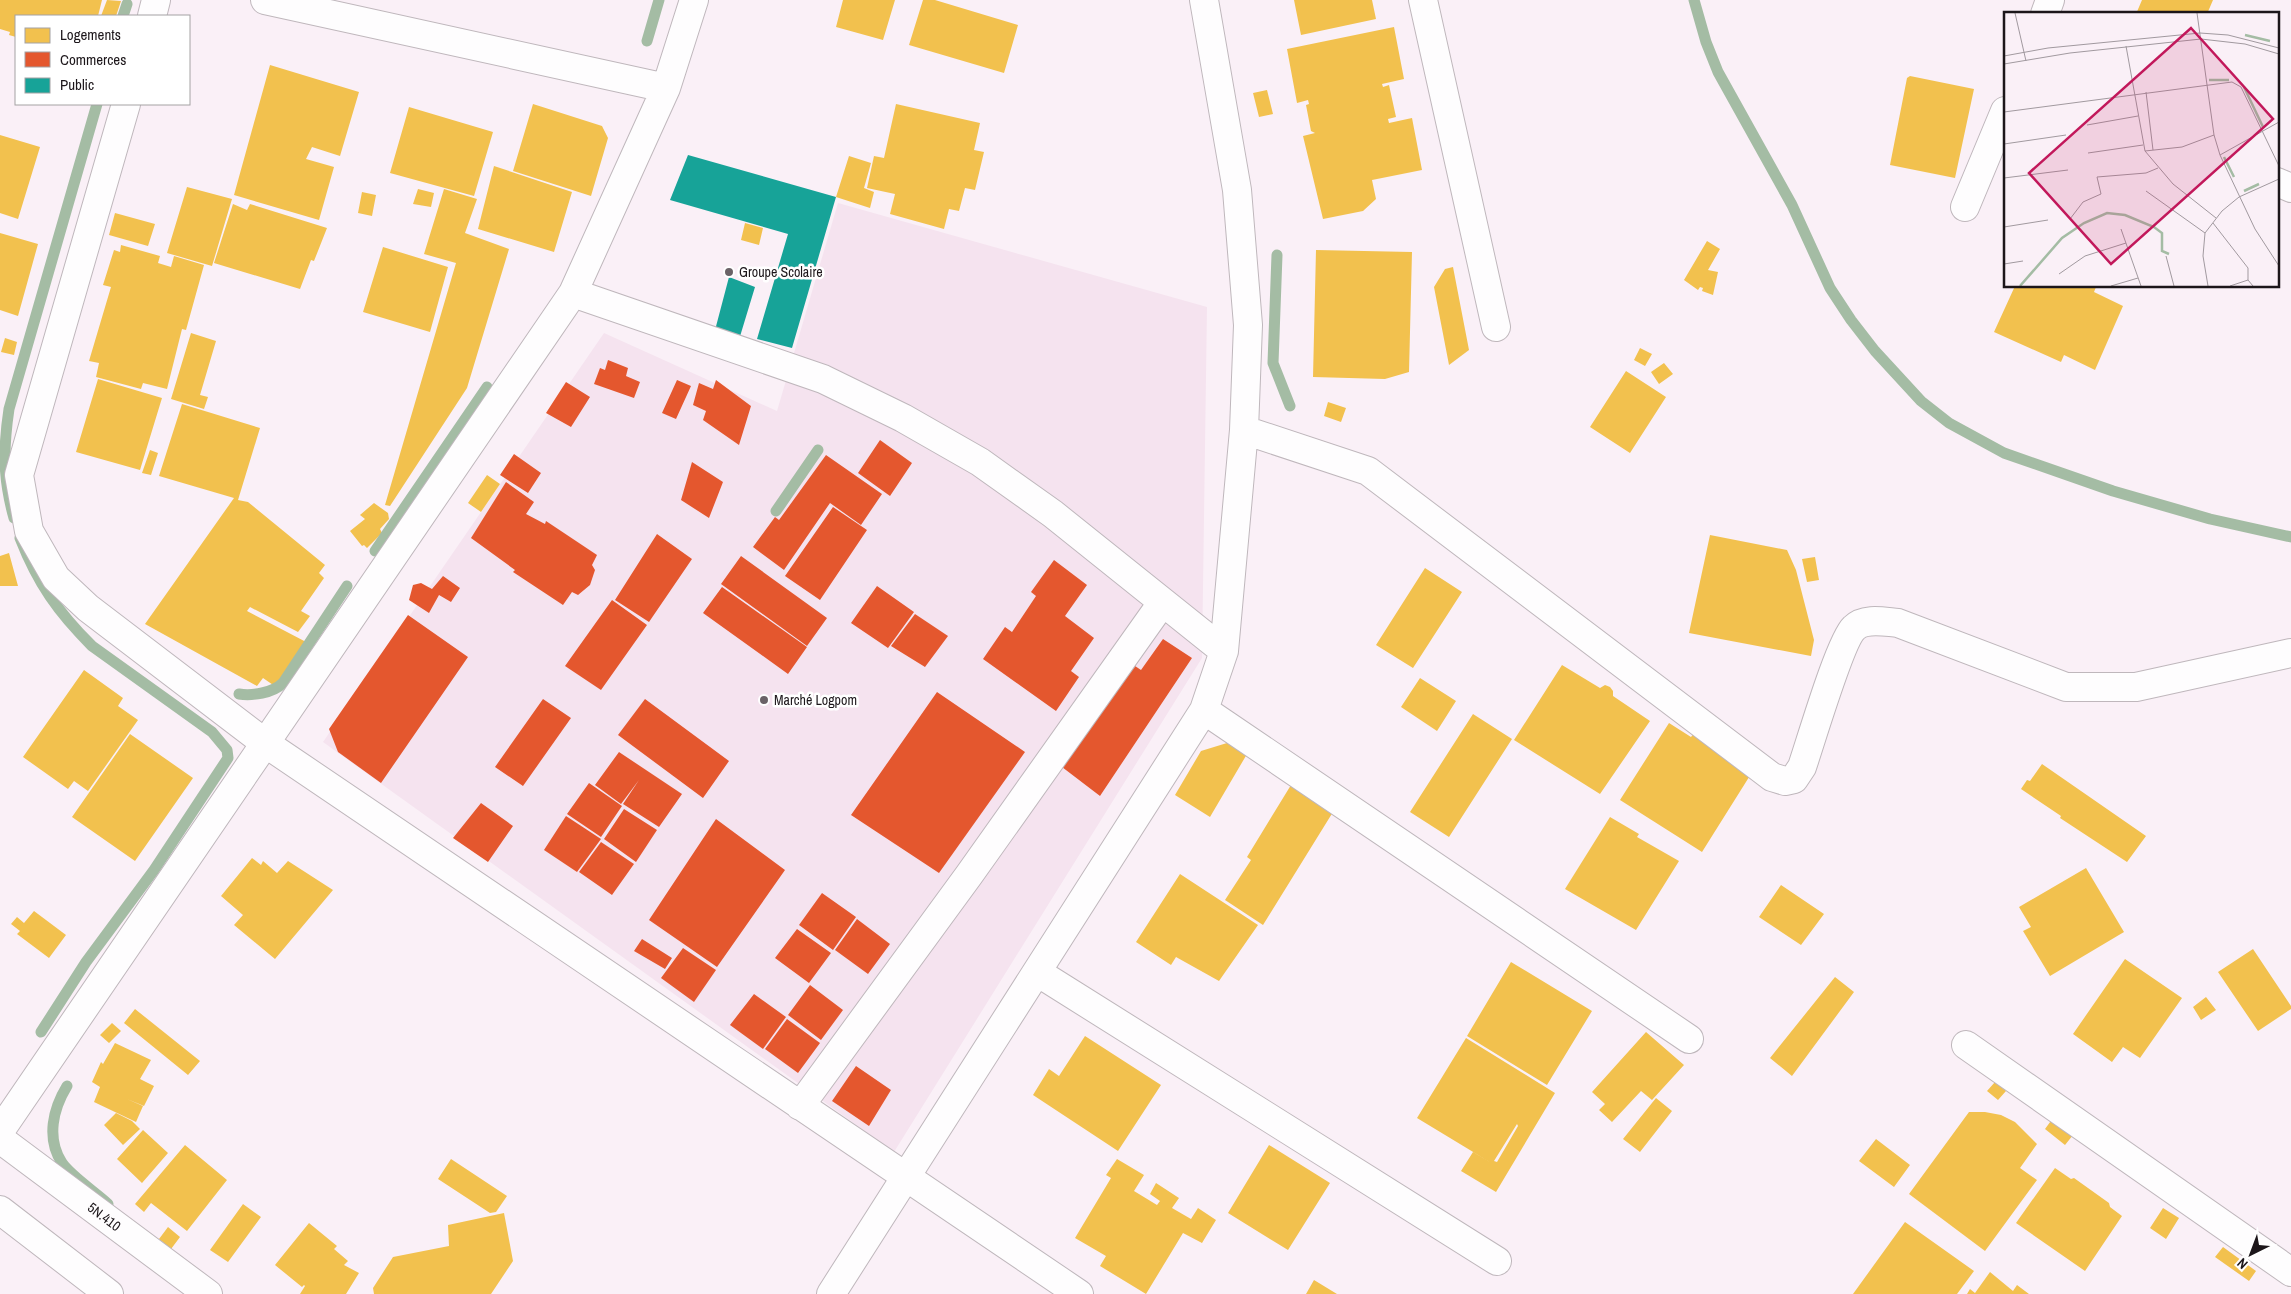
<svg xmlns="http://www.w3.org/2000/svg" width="2291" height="1294" font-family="'Archivo Narrow',sans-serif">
<rect width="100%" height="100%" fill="#faf0f7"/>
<path fill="#f5e3ef" d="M838 203 1207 307 1202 658 894 1152 323 742 604 333 777 411Z"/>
<path fill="#f2c14e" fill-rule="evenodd" d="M0 0H102L98 16H16V37L9 35 10 32 0 29Z
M107 0 121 1 116 16H101Z
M843 0H895L883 40 836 27Z
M923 0H935L1018 25 1004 73 909 45Z
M1294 0H1372L1376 19 1301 35Z
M2142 0H2213L2207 14H2136Z
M1394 27 1404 79 1382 84 1383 87 1389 85 1396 117 1388 119 1389 123 1412 118 1422 170 1372 180 1376 199 1363 211 1323 219 1303 136 1315 133 1311 131 1306 105 1309 104 1308 100 1297 103 1287 49Z
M270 65 359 92 340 156 312 147 306 159 334 167 319 220 234 195Z
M1910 76 1974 89 1955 178 1890 165 1907 78Z
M1267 90 1273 114 1259 117 1253 93Z
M533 104 602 126 608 138 591 196 513 171Z
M896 104 980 123 974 150 984 152 975 190 965 188 959 211 949 209 944 229 890 214 895 194 867 188 874 156 884 158Z
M409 107 493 132 474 196 390 173Z
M0 135 40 147 18 219 0 213Z
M849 156 871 163 864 188 874 192 870 208 836 197Z
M494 166 572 192 554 252 478 229Z
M187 187 232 199 212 266 167 253Z
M418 189 434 193 431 207 413 204Z
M444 189 477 199 465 233 509 249 467 388 390 506 385 505 456 263 424 254Z
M362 192 376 195 372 216 358 213Z
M233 204 247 210 250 204 327 228 314 261 311 260 300 289 214 263Z
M115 213 155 224 148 246 109 235Z
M745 223 763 228 759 245 741 240Z
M0 233 38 244 18 316 0 310Z
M1707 241 1720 249 1708 270 1718 272 1713 295 1702 291 1703 288 1700 287 1698 290 1684 280Z
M121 245 160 256 158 263 171 267 174 256 204 265 186 330 182 329 167 389 143 383 141 389 96 377 99 363 89 361 111 287 103 285 114 250 120 252Z
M383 247 448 267 430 332 363 312Z
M1316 250 1412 252 1409 372 1385 379 1313 377Z
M1453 267 1469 350 1449 365 1434 287 1445 269Z
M2015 286H2093L2096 287 2094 292 2123 306 2095 370 2064 355 2061 362 1994 332Z
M191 333 216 341 200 395 208 397 204 409 171 399Z
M5 338 17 342 14 355 1 352Z
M1640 348 1652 354 1645 366 1634 360Z
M1664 363 1673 374 1659 384 1651 372Z
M1626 371 1666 397 1630 453 1590 427Z
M98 379 162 398 140 470 76 452Z
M1328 402 1346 408 1341 422 1324 416Z
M182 404 260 428 238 500 248 502 325 565 319 573 324 578 301 611 310 616 298 632 250 607 247 611 308 643 276 687 263 678 257 686 145 624 234 498 159 476Z
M150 450 158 453 151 475 142 473Z
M487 475 500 484 481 512 468 503Z
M374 503 388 513 389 519 380 529 382 533 367 548 364 545 362 546 350 531 365 519 360 515Z
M1710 535 1787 550 1796 570 1814 640 1811 656 1689 633Z
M9 553 18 586H0V556Z
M1815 557 1819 580 1807 582 1802 559Z
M1425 568 1462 592 1413 668 1376 645Z
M1562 665 1600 688 1605 685 1610 687 1613 691V696L1650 721 1600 794 1514 740Z
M84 670 123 698 118 706 138 720 88 791 74 781 68 789 23 757Z
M1420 678 1456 701 1437 731 1401 707Z
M1473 714 1512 739 1449 837 1410 812Z
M1669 723 1691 737 1697 729 1756 766 1702 852 1620 800Z
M130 734 193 778 135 861 72 817Z
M1227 743 1247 754 1210 817 1175 795 1201 751Z
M2042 764 2146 836 2127 862 2060 818 2061 816 2021 789 2027 780 2030 781Z
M1291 785 1333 812 1263 925 1225 900 1251 860 1247 857Z
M1610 817 1639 834 1637 837 1679 861 1636 930 1565 889Z
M252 858 261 865 263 861 277 873 288 861 333 890 275 959 234 925 243 915 221 896Z
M2086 868 2124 932 2050 976 2023 931 2031 927 2019 907Z
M1180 874 1258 925 1219 981 1176 957 1171 965 1136 942Z
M1781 885 1824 914 1801 945 1759 917Z
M34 911 66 935 49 958 17 934 20 931 11 924 17 917 24 923Z
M2253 949 2291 1006V1009L2258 1031 2218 972Z
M2125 959 2182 998 2140 1058 2123 1047 2112 1062 2073 1034Z
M1511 962 1592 1011 1547 1085 1467 1036Z
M1835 977 1854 992 1792 1076 1770 1058Z
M2206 997 2216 1010 2201 1020 2193 1007Z
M135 1009 200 1061 188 1075 124 1023Z
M112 1023 121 1031 109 1043 100 1035Z
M1646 1032 1684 1065 1652 1100 1641 1091 1612 1122 1599 1110 1605 1104 1592 1092Z
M1085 1036 1161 1085 1118 1151 1033 1095 1049 1069 1059 1076Z
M1466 1038 1555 1093 1496 1192 1461 1171 1473 1152 1493 1164 1417 1118ZM1517 1124 1518 1126 1497 1162 1494 1161Z
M115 1043 151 1060 140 1079 154 1086 144 1106 127 1099 143 1106 136 1122 94 1102 100 1087 92 1082 101 1062 103 1064Z
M1995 1082 2006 1091 1998 1100 1987 1091Z
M1656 1098 1672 1111 1640 1152 1623 1139Z
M1969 1112H1985L2001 1115 2015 1122 2037 1144 2020 1168 2037 1180 1985 1251 1909 1194Z
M116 1113 132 1121 140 1129 123 1145 104 1125Z
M2053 1118 2073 1135 2065 1145 2045 1129Z
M143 1130 168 1153 142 1183 117 1159Z
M1876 1139 1910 1165 1894 1187 1859 1161Z
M185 1145 227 1180 187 1231 151 1203 144 1212 135 1204Z
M1269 1145 1330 1183 1288 1250 1228 1213Z
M451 1159 507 1196 496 1212 490 1213 438 1179Z
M1117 1159 1144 1175 1134 1191 1157 1205 1160 1201 1150 1194 1156 1183 1179 1198 1172 1208 1191 1219 1198 1208 1216 1220 1202 1243 1183 1233 1146 1294 1100 1266 1106 1256 1075 1238 1111 1178 1106 1175Z
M2055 1168 2071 1179 2074 1178 2109 1203 2110 1207 2122 1216 2085 1271 2016 1223Z
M243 1204 261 1217 228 1262 210 1250Z
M2163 1208 2179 1218 2166 1239 2150 1228Z
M504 1213 513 1261 491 1294H374L373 1288 393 1257 449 1246 448 1225Z
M1905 1222 1974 1271 1957 1294H1853Z
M309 1223 337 1246 334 1249 348 1261 344 1265 359 1273 346 1294H300L305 1286 304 1285 302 1287 275 1265Z
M168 1227 180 1237 171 1249 159 1239Z
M2223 1247 2256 1271 2249 1281 2215 1257Z
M1990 1272 2013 1291 2017 1285 2029 1294H1967L1970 1289 1975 1293Z
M1314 1280 1337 1294H1306Z"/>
<path fill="#e4572e" d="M608 360 628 368 626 376 640 382 634 398 594 384 600 368 605 370Z
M677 380 691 386 676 419 662 413Z
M716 380 751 406 739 445 703 420 706 411 693 405 699 383 713 389Z
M566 382 590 397 571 427 546 413Z
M880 440 912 463 890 496 858 473Z
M514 454 541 473 528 493 500 475Z
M826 455 882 494 861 525 830 503 784 570 753 547 775 517 779 520Z
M692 462 723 482 709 518 681 500Z
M506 482 534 502 526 514 545 524 546 521 597 555 592 565 595 570 590 585 578 595 572 592 563 605 513 572 515 570 471 538Z
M833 507 867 530 820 600 785 576Z
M657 534 692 559 649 622 615 600Z
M741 556 827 618 807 646 721 584Z
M1054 560 1087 585 1065 616 1094 638 1071 671 1079 677 1056 711 983 659 1005 627 1012 632 1036 596 1031 592Z
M443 576 460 588 451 602 439 595 429 613 409 600 413 585 421 583 432 589Z
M877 586 914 612 888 648 851 623Z
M722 587 807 647 788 674 703 613Z
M612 600 647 625 601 690 565 666Z
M915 614 948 636 925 667 891 646Z
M408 615 468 657 381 783 338 752 329 729Z
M1163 639 1192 658 1100 796 1062 767 1135 666 1141 670Z
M937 692 1025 752 939 873 851 815Z
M543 699 571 718 523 786 495 767Z
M645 699 729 761 703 798 618 735Z
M619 752 682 794 659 827 623 804 639 780 621 804 595 785Z
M589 783 622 806 601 837 567 814Z
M481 803 513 826 488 862 453 838Z
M624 809 657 830 636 862 604 839Z
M566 816 601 839 577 872 544 850Z
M716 819 785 870 717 967 649 920Z
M601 842 634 864 612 895 579 872Z
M822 893 856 917 833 950 799 925Z
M857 919 890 944 868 974 835 950Z
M797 929 831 953 809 983 775 958Z
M642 939 672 958 665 969 634 951Z
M683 948 716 970 694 1002 661 978Z
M810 985 843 1010 821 1040 788 1015Z
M754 994 786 1017 763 1049 730 1025Z
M787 1019 820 1043 798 1073 765 1049Z
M856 1066 891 1090 869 1126 832 1101Z"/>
<path fill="#17a398" d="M688 155 836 197 792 348 757 339 788 234 670 200Z
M729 277 755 287 738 343 714 334Z"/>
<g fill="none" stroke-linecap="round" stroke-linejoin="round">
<path stroke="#a4bca4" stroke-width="11" d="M1694 0 1706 42 1718 72 1792 205 1830 288 1851 320 1875 351 1921 401 1949 423 2004 453 2113 491 2210 519 2291 537
M123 16 127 4
M647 41 659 0
M1277 255 1273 363 1290 406
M776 511 818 450
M14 518C3 479 3 449 9 409L97 104
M20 538C38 584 58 612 92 646L212 732 227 750 228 758 154 870 86 962 41 1032
M375 551 487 387
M239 694C252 696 273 693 283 683L347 586
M67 1086C53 1109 46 1138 62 1163 71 1176 95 1192 108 1204"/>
<defs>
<path id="street" d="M265 0 666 88
M1423 0 1496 327
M2045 14 2050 0
M152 16 156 0
M126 104 19 475 29 531 56 578 88 608 265 743 1079 1294
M2277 182 2291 188
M1965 207 2005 111
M573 293 823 379 903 418 980 462 1053 514 1224 651
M1244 430 1368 471 1772 777 1785 781 1794 779 1802 767C1810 744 1840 641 1854 628 1865 617 1885 622 1898 623L2066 687H2136L2291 653
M1204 710 1689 1039
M1037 972 1497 1261
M1966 1045 2291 1272
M800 1106 969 875 1162 603
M0 1131 573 293 666 88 694 0
M831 1294 1204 710 1224 651 1244 430 1248 325 1237 190 1204 0"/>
<g id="secondary">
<path id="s1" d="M0 1139 208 1294"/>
<path d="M0 1210 109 1294"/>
</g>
</defs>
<use href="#street" stroke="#bfb7bc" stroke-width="30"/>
<use href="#secondary" stroke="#bfb7bc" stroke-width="30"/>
<use href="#street" stroke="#fefdfe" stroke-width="28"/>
<use href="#secondary" stroke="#fefdfe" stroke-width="28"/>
</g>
<g fill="#6a6267" stroke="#fff" stroke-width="2">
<circle cx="729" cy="272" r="5"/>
<circle cx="764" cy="700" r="5"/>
</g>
<g text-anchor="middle" stroke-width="5" stroke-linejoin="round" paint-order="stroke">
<g font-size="14" fill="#1c161a" stroke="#fff" text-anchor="start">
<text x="739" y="277">Groupe Scolaire</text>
<text x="774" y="705">Marché Logpom</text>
</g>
<g font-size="14" fill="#1c161a" stroke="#fff">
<text dy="5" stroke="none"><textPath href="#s1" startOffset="130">5N.410</textPath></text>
</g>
</g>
<g transform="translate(2004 12)">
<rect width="275" height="275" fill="#faf0f7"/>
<path fill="none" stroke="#a4bca4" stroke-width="2.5" d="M241 23 266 29M205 68H225M240 75 259 115M220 145 230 165M240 179 255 172M16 274 58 226 80 211 103 201 121 203 150 215 158 221V239L165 242"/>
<path fill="none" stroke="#a1999f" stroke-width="1" d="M11 1 22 49M193 1 210 123 216 143 251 217 275 254M122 34 141 139 169 172 212 206M0 44 44 36 196 21 224 23 275 36M0 52 66 41 197 27 241 32 275 42M142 80 149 138M0 100 228 70 237 75 275 154M83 113 134 104M0 132 62 123M141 139 178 135 210 123M84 141 139 133M216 143 275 110M0 166 64 158M142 179 201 221M66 207 79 190 97 182 93 165 142 161 154 156M209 211 244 256V268M0 215 44 208M117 217 137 274M162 244 170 274M0 252 19 249M55 262 81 244 122 231M107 274 134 266M204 274 199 244 201 221 218 199 235 185 275 167M226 274 244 268 249 274"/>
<path fill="#c2185b" fill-opacity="0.15" stroke="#c2185b" stroke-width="2.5" d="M187 16 269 107 107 252 25 161Z"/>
<rect width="275" height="275" fill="none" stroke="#1c161a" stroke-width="2.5"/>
</g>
<rect x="15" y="15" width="175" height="90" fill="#ffffff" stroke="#a4a2a3"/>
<rect x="25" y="28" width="25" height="15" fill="#f2c14e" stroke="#a4a2a3"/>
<text x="60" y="40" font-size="15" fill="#1c161a">Logements</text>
<rect x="25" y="52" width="25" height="15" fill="#e4572e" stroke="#a4a2a3"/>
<text x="60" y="65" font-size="15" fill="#1c161a">Commerces</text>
<rect x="25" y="78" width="25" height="15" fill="#17a398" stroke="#a4a2a3"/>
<text x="60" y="90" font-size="15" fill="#1c161a">Public</text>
<g transform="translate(2251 1254) rotate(222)" stroke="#ffffff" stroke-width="4" paint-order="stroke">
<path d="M0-4L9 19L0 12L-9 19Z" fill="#1c161a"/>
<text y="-8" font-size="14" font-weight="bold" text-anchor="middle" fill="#1c161a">N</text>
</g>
</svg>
